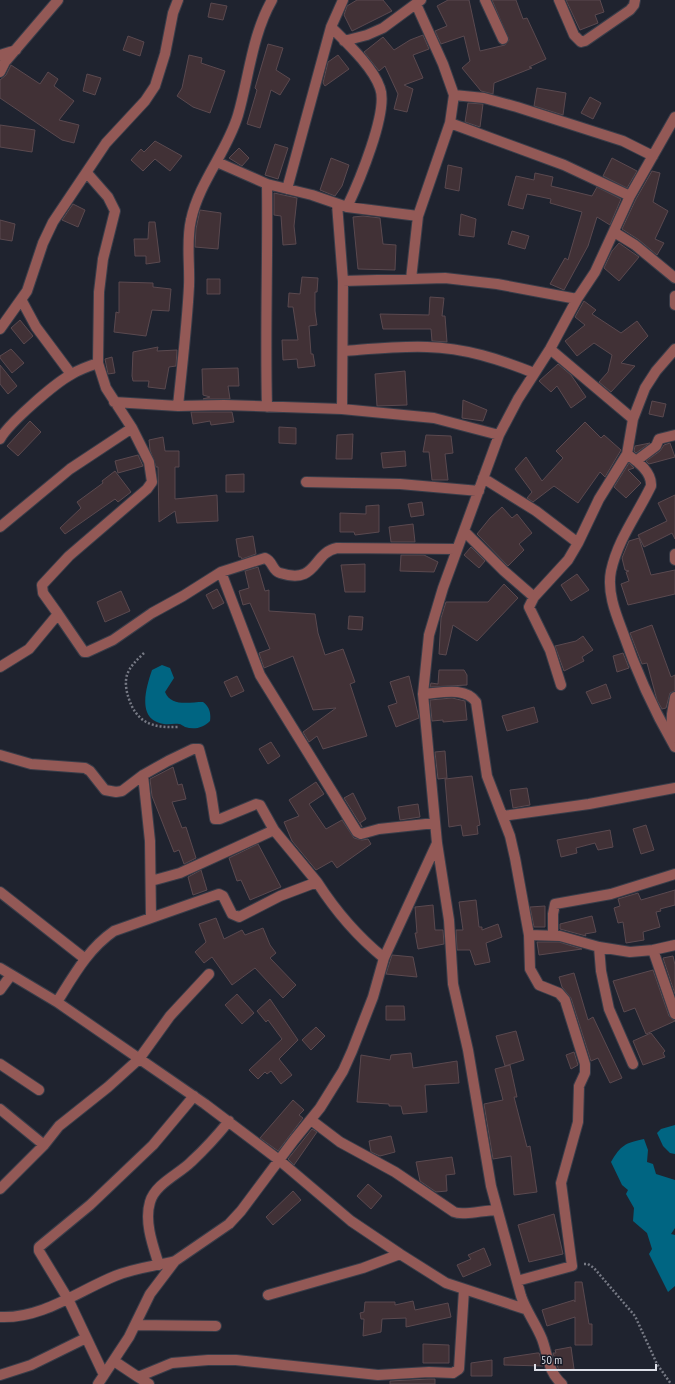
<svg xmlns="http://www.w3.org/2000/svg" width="675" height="1384" font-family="'PT Sans Narrow',sans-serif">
<rect width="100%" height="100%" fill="#1f232f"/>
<path fill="#006582" d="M162 665 170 668 174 678 165 692C171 707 189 702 203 702 210 707 211 714 210 721 203 728 194 730 185 727 183 726 181 724 179 724 174 723 169 725 164 724 136 720 146 688 152 670Z
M675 1125V1154L670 1153 663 1146 657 1133 661 1129Z
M644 1139 648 1150 647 1162 653 1164 656 1174 675 1180V1228L671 1234 675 1235V1286L668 1292 649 1254 652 1249 647 1233 633 1221 634 1208 626 1194 628 1190 622 1185 611 1162C621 1145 625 1143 644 1139Z"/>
<path fill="#413136" stroke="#5a494f" d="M357 0H383L392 11 352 31 344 15 347 6Z
M448 0H469L480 51 505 45 509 40 492 0H516L523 19 527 18 546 59 529 67 532 68 494 83 493 94 481 91 462 68 470 61 464 36 441 44 435 31 447 26 437 6Z
M566 0H600L604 12 595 15 598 23 580 30Z
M211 3 227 6 223 20 208 17Z
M423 35 429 49 413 55 423 78 404 85 413 89 407 112 394 109 398 94 385 66 379 71 364 52 383 37 394 50 410 40Z
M128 36 144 42 140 56 123 50Z
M268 44 283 48 276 70 290 79 280 95 271 90 260 128 247 124 257 90 255 88Z
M189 55 202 58 201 63 225 71 210 113 193 107 177 96 182 88Z
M338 55 349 69 325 86 323 83 328 62Z
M11 65 40 84 48 72 58 79 54 86 74 101 59 120 79 125 74 143 62 140 0 98V80L6 75Z
M87 74 101 78 95 95 83 91Z
M537 88 566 93 563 115 534 106Z
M590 97 601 103 593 119 581 113Z
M468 103 483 104 480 127 465 122Z
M0 125 35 130 32 152 0 147Z
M155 141 182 156 170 171 155 159 143 171 131 160 141 149 144 152Z
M275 144 288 148 278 179 265 175Z
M239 148 249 158 242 166 229 158Z
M331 158 349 165 342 186 335 196 320 190Z
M612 158 637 171 627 188 603 176Z
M448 165 462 168 459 191 445 188Z
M652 171 660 173 653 202 668 211 655 239 664 243 657 255 639 240 622 229 636 199Z
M535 173 553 177 551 186 592 196 597 187 621 199 610 225 597 217 588 246 564 290 550 284 565 258 568 260 582 212 550 203 551 199 527 194 523 209 508 205 516 176 534 180Z
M274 193 297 198 294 226 296 244 283 245 281 216 274 215Z
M73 204 85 210 78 227 62 220Z
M200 210 221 213 218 249 195 247 196 229Z
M461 214 476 219 474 237 459 235Z
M363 216 380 218 383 244 396 245 395 270 358 269 353 217Z
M0 220 15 224 12 241 0 239Z
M149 222H155L160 262 146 264V256H135L134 239H148Z
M512 231 529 236 525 249 508 244Z
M619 243 639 257 619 281 604 268 612 251Z
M302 277 318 278 317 292H315V311L317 325 309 326 311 354H313L315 366 298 368 297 359 283 360 282 340H298L293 307H288L289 293 300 294Z
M207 279H220V294H207Z
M119 282 153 283V287L171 289 169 311 152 310 146 336 114 332 116 312 119 313Z
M430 297 444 298 442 316H445L447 342 432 341 431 329H383L380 314 429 315Z
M584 301 596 310 592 314 621 333 637 321 648 336 621 363 635 366 611 392 599 382 608 372 612 355 594 343 577 356 565 341 585 325 575 317Z
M20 320 33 336 24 344 11 328Z
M158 347 157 351 177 350 176 366 169 367 165 389 148 387 149 381H133L132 376 133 352Z
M11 349 24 363 12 373 0 358V356Z
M112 357 115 373 108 374 105 359Z
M558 364 571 375 586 397 571 408 557 386 551 392 539 381Z
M0 365 17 386 8 394 0 384Z
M238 368 239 386H228L230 399H203L210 397 203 395 202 369Z
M405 371 407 405 377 406 375 374Z
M463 400 487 410 483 421 462 418Z
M652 401 666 404 663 417 649 414Z
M191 412H232L234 422 211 425 210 421 193 424Z
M30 421 41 432 18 456 7 446Z
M585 422 601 438 604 435 621 450 605 477 600 472 578 503 554 486 533 502 527 498 532 492 515 469 526 457 542 481 563 458 556 451Z
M279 427 296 428V444L279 443Z
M353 434 352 459H336L337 435Z
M426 435 451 436 453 453 445 454 448 480H432L429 452H423Z
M163 437 165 451H179V467H175V499L217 495 218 521 177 523 175 511 159 522 158 467H156L150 450 149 440Z
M650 443 636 453 634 451 635 446Z
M670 443 675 457 649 464 646 461 660 451 664 445Z
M405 451 406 466 383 468 381 453Z
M138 455 143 466 118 473 115 461Z
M629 463 634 468 628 470 641 483 626 498 614 487Z
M115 471 131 492 118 502 115 499 65 534 60 528 81 508 77 502 103 483 102 481Z
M244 474V492H226V475Z
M675 495V539L672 533 644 547 638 535 667 521 658 503Z
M422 502 424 515 411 517 408 504Z
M379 505V532L355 535 354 532H340V513L366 514V506Z
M502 507 512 518 517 514 532 533 519 544 524 550 508 566 477 534 490 518Z
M413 524 415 542H391L389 527Z
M253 536 256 554 242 559 241 557H239L236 539Z
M639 538 651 575 675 570V594L628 605 621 584 629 581 626 572 629 571 625 570 622 558 629 541Z
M471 547 485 561 479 568 464 555Z
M401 555H424L438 562 434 572 400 571Z
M365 564V592H345L341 565Z
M258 567 265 591 269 590V611L315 614 318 633 325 655 343 649 355 682 350 684 367 736 323 749 317 736 309 742 303 732 336 708 313 710 293 656 264 668 259 653 270 649 250 603 243 605 239 591 249 588 245 571Z
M577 574 589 590 571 601 561 585Z
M504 584 518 598 477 641 453 625 446 655 439 654 441 618 446 602H488Z
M217 589 224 603 213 609 206 595Z
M121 591 130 611 105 622 97 602Z
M349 616 363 617 362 630 348 629Z
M652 625 671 677 675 675V691L670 693 666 708 662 709 657 700 647 663 642 664 630 633Z
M583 636 593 650 582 657 584 661 564 671 555 646 576 641Z
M623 653 629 668 617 672 613 656Z
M439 670H464L467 675V685L430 687 431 683 438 684Z
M237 676 244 691 231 697 224 682Z
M409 676 419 718 396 727 388 706 397 703 390 682Z
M606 684 611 698 592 704 586 692Z
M452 698 465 701 467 720 443 722V720L432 721 430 700Z
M534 707 538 722 507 731 502 716Z
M271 742 280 756 268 764 259 749Z
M445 751 447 778 438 779 435 752Z
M173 767 178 785 182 784 186 799 172 802 182 828 186 827 196 858 184 864 179 850 174 852 152 796 150 779Z
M472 776 480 825 477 826 478 834 463 836 461 825 449 827 445 779Z
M316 782 324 794 309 804 326 829 342 820 354 838 362 840 368 839 371 844 337 868 332 861 316 870 292 841 284 822 299 816 289 800Z
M527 788 530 805 513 808 510 790Z
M353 793 366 819 360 823 362 827 344 798Z
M418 804 420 817 400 820 398 807Z
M646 825 654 850 641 854 633 829Z
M610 830 613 847 598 850 595 843 576 848 577 853 561 857 557 840Z
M258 844 281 887 250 900 241 880 237 881 229 858Z
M201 870 207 890 193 895 188 877Z
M675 890V905L660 909 661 911 656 912 660 927 643 932 644 940 626 943 623 922 618 923 614 908 620 906 618 899 638 893 641 900Z
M476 900 479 927H482V930L498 924 502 937 486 943 490 962 475 965 470 950H457L456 930H463L459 902Z
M433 905 435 930H443L444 944 418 949 415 933H417L415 907Z
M545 906V927H534L530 907Z
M592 916 596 932 585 934 586 936 560 929V924Z
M216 918 224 939 242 930 245 935 263 928 270 945 276 953 270 958 296 985 283 998 255 968 232 985 212 957 204 963 195 952 206 942 199 924Z
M537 942H559L582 949 539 955Z
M392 955 413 957 417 977 386 974Z
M673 956 675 965V994L663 958Z
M653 970 669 1016 675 1021 646 1034 635 1008 624 1012 613 981Z
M574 973 588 1020 593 1017 622 1078 610 1083 598 1058 591 1061 571 998 562 987 559 977Z
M237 994 254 1013 242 1024 225 1005Z
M270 999 298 1040 279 1059 292 1075 281 1084 271 1071 267 1074 265 1072 258 1079 249 1070 282 1039 268 1020 266 1022 257 1011Z
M386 1006H404L405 1020H386Z
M316 1027 325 1036 311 1050 302 1040Z
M516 1031 524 1060 505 1066 496 1036Z
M651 1033 665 1051 663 1053 665 1057 643 1065 633 1041Z
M574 1052 578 1065 571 1069 566 1055Z
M411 1053 413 1068 457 1061 459 1083 425 1085 427 1112 403 1114 401 1106H389V1104L357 1102 361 1055 390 1060 391 1055Z
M510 1065 517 1097H514L527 1147 530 1146 537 1192 514 1195 511 1156 493 1159 484 1104 503 1100 495 1069Z
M293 1100 304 1110 299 1115 303 1118 278 1151 260 1138Z
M312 1129 317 1132 294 1165 288 1159Z
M391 1136 395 1152 380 1156 371 1152 369 1141Z
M452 1157 455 1174 446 1175 447 1191 436 1192 420 1181 416 1162Z
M368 1184 382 1196 371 1209 357 1196Z
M293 1191 301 1200 273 1225 266 1217Z
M554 1214 563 1254 529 1262 518 1225Z
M484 1248 491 1265 463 1277 457 1265 471 1259 468 1255Z
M575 1282H582L589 1324H592V1345H575V1317L547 1326 542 1310 574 1300 575 1302Z
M413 1301 415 1310 448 1303 451 1317 406 1327V1318L382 1319 381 1332 363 1336 364 1319H361L360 1313 364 1312 365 1302H395V1305Z
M423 1344 449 1345V1363H423Z
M571 1347 574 1369 559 1371 553 1353H556L555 1350Z
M537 1353H539L543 1366 504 1365V1358Z
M492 1360V1376H471V1363Z
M429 1379H435V1384H390V1381Z"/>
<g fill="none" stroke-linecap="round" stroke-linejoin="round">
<defs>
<path id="minor" d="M485 0 503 39
M559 0 574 35 581 42 585 41 630 10 634 5 635 0
M331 27C347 43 373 67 380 88 389 111 358 184 347 207
M344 41 367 35 383 28 421 0
M0 55 16 50
M0 72 5 62 58 0
M454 95 484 98 517 107 623 141 653 156
M450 123 564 165 630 196
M217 162 267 184 312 195 347 207 418 216 450 123 454 95 443 64 416 4
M267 184C268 258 265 332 267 407
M287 189 331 27 343 0
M337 204 343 281 342 409
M614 232 635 245 675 278
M411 279 418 216
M343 281 445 278 497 284 577 299
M675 296V305
M22 301 36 327 71 374
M0 329 27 291 43 243 53 222 106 143 145 101 155 86 165 54 173 13 178 0
M550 349 633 419
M344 351C371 349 399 346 427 347 465 348 499 359 534 373
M114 402 178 406 224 405 342 409 434 418 499 435
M178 406C182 366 187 326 189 286 190 264 186 241 191 220 199 182 227 152 238 115 249 77 252 35 272 0
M0 439C9 423 55 383 72 374 80 369 89 366 98 363
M627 454C638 462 652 472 651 486 637 515 618 539 611 571 607 591 615 612 622 630 636 671 653 709 675 747
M636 461 656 446 659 439 675 435
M483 478 536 511 578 543
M306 482 400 484 479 491
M0 527 70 469 132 428
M464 531 504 571 534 597 529 607 550 650 561 685
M675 554V560
M534 597 568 560 578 543 599 499 627 454 633 419 645 388 656 371 675 349
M58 614 84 652H87L113 640 152 613 183 596 221 572
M0 667 29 649 58 614 43 593 42 585 69 556 147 489 152 482 149 462 132 428 106 388 98 363 99 292 103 259 115 211 108 197 87 173
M423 694C440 693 465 686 476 702L487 776 510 836 515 858 529 935 530 969 539 985 559 993 565 1000 585 1064V1073L579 1086 578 1122 561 1183 572 1266 517 1281
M671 739 672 714 675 697
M0 755 31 764 85 768 90 771 105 790 116 792 122 791 143 775 168 761 193 749H199L211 793 215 819H220L256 804 260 805 274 830 317 882
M143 775 150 841 151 918
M503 816 589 804 675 788
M435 823 379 829 361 834 357 832 260 675 221 572 265 558C273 561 272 571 280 573 318 585 312 553 337 548L457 549
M437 843 449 920 453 984 468 1050 491 1186 521 1296C526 1311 536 1324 542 1339 548 1355 548 1372 562 1384
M151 881 180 873 274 830
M0 892 84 958
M529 935 560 936 599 947 630 952 653 950 675 945
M553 935V914L555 904 611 894 675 874
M599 947 601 971 609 1009 633 1064
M653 950 675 1014
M0 968 57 1002 205 1104 279 1160 351 1221 400 1254 446 1283 525 1309
M0 990 11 975
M57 1002C74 975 88 949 114 931L219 894 223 896 232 914 239 917 280 896 317 882C335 910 358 937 384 958
M0 1064 39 1090
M0 1109 44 1145
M311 1120 340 1142 395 1172 454 1212C463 1216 484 1210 497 1210
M0 1189 44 1145 59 1126 108 1087 139 1059 170 1016 209 974
M159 1265C153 1246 144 1222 150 1202 155 1184 179 1174 191 1162 205 1149 217 1136 229 1121
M268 1295 363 1268 400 1254
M0 1317C42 1319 78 1291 115 1276 134 1268 155 1266 175 1261
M135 1325 216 1326
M114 1361 138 1377 172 1363 208 1360H236L378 1375 429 1372 453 1373 459 1369 464 1290
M0 1375 31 1365 86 1338
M104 1375 68 1299 39 1251V1247L90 1205 153 1145 194 1096
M138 1377 149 1384
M98 1384 129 1337 150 1294 175 1261 229 1224 241 1211 294 1140 320 1108 343 1071 352 1051 373 997 384 958 437 843 423 694 429 635 443 588 499 435 518 399 550 349 577 299 595 272 630 196 675 117"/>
</defs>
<use href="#minor" stroke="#393d49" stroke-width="12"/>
<path stroke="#767984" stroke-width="2.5" stroke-dasharray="2 2" stroke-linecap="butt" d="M144 653C137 660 130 666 127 675 125 681 126 690 128 696 136 723 152 728 178 727
M584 1264H588L594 1268 635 1316 657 1364 671 1384"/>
<use href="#minor" stroke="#935956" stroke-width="10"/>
</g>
<path d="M535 1364v6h121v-6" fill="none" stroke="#dcdee7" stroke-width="2"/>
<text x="541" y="1364" font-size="12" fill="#dcdee7" stroke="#161925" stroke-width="3" paint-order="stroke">50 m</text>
</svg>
